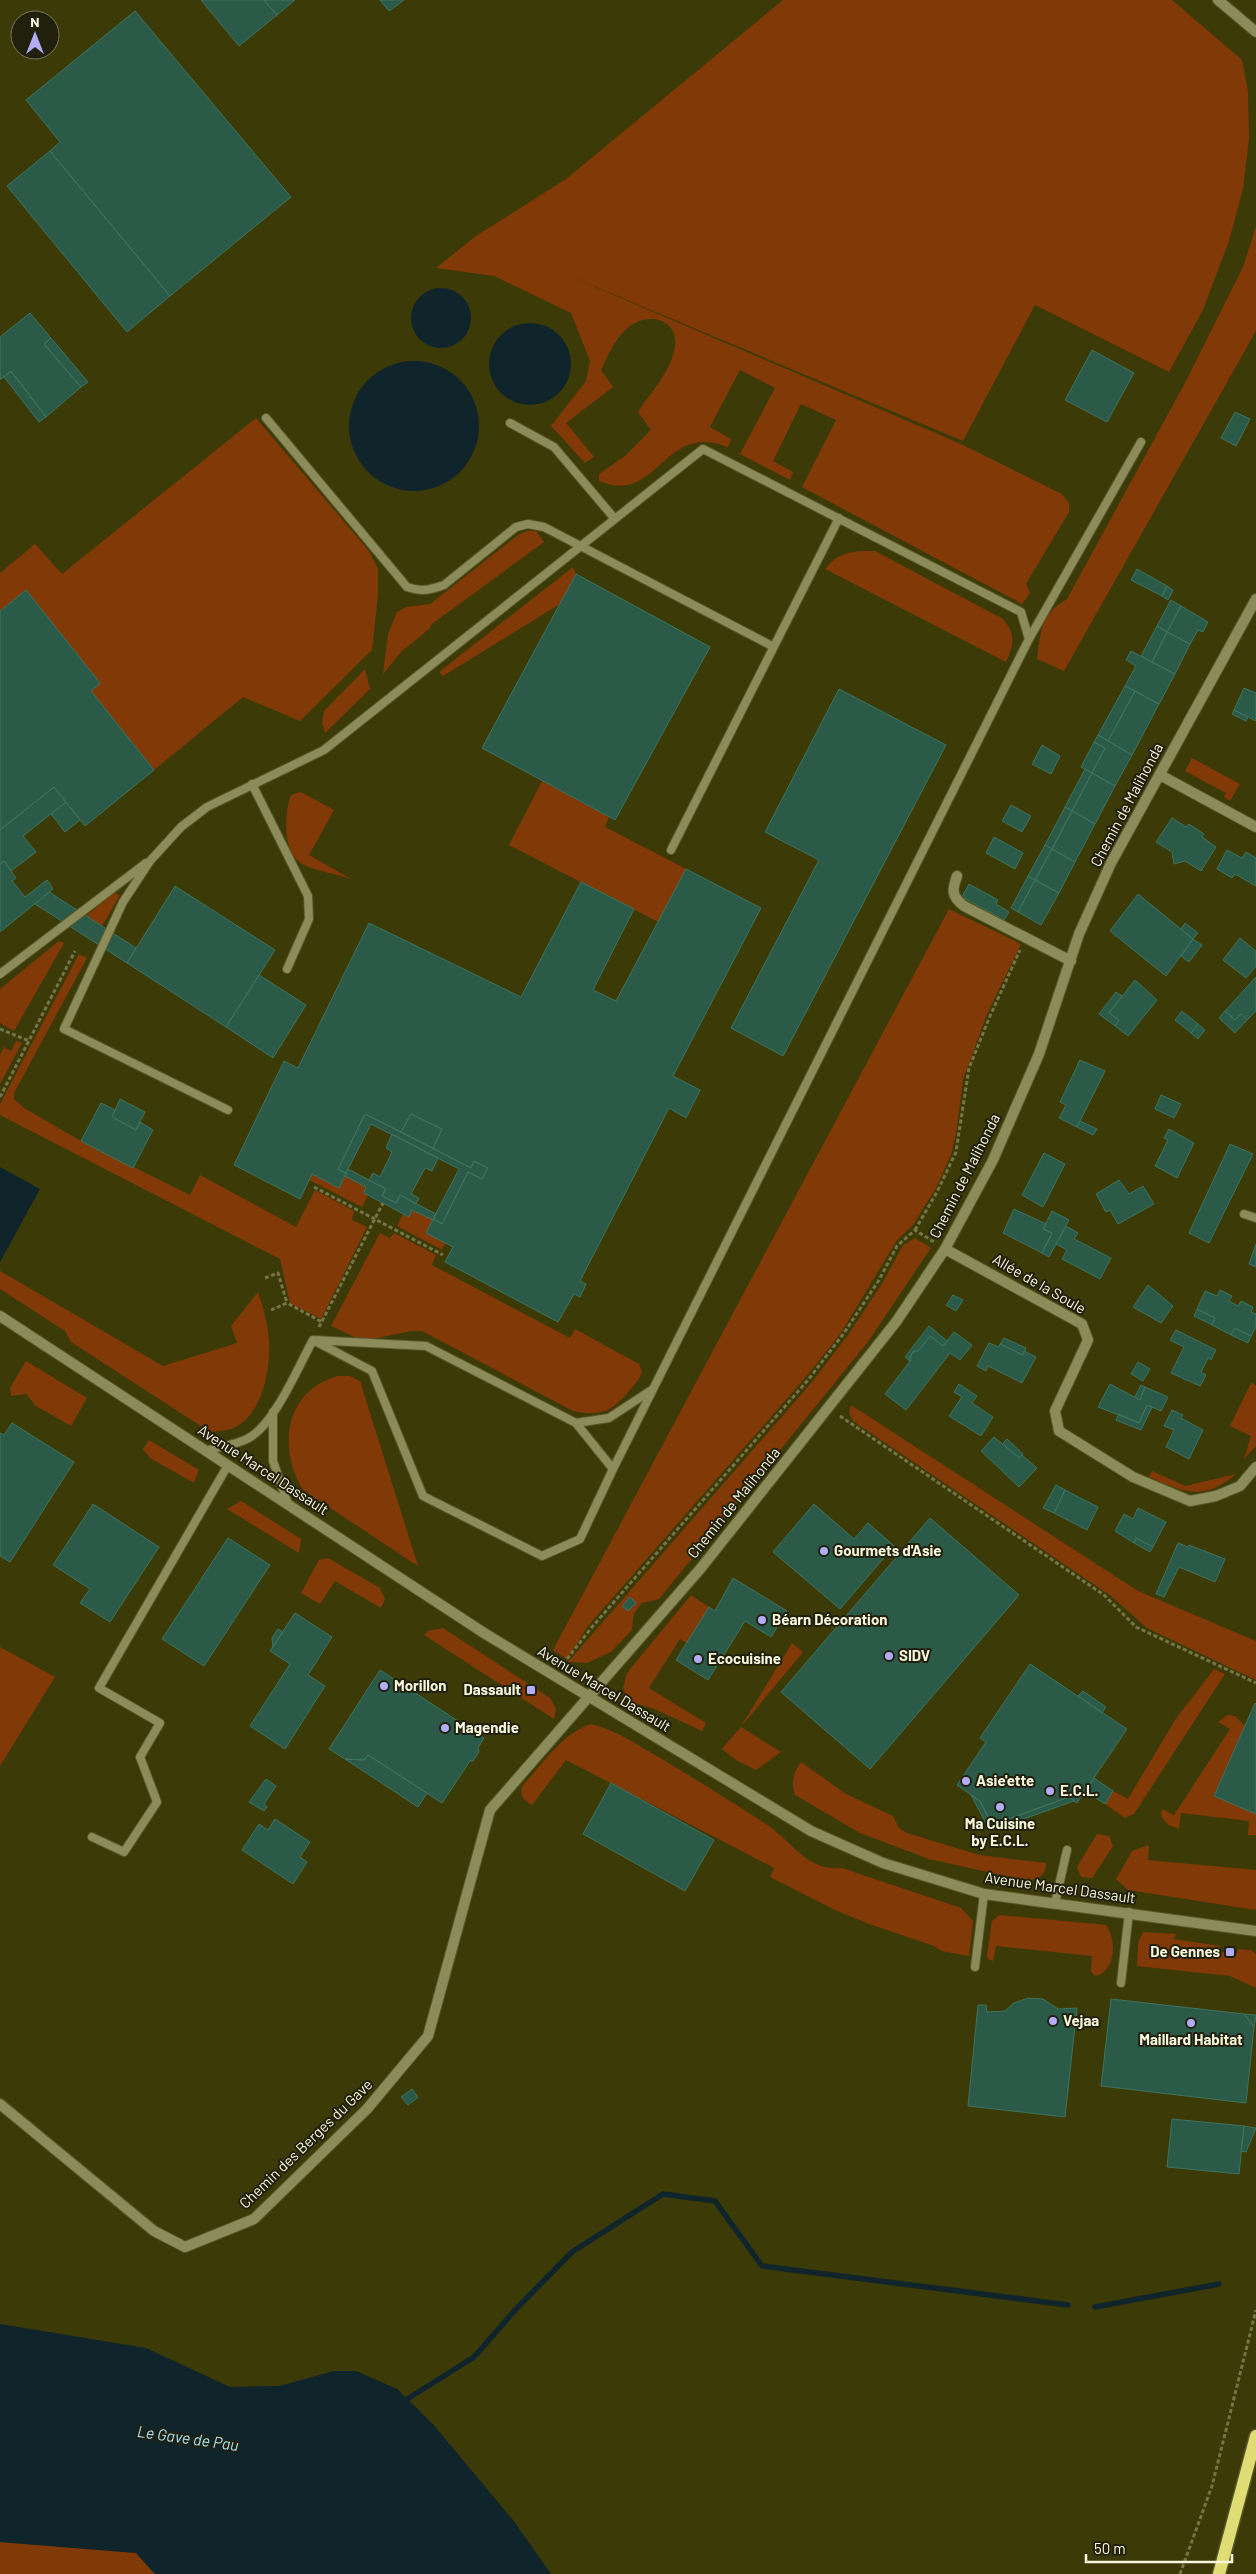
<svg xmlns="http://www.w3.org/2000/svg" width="1256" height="2574" font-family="Barlow,sans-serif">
<rect width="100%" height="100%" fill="#3c3a06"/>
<path fill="#823908" d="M783 0H1172L1242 60 1248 91 1249 139 1243 189 1229 241 1203 310 1169 372 1035 305 963 441 558 271 961 444 1062 494 1069 503V512L1026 584 1030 593 1022 604 802 487 836 420 801 404 773 461 793 472 790 480 740 454 775 388 740 370 710 427 731 439 728 447C662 421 659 506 599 481V474L625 456 651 430 638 412C651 392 672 370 675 346 678 319 649 312 630 326 615 338 609 353 601 370L613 387 566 423 594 457 585 463 551 426 586 381 590 361 571 313 494 276 436 268 476 236 566 179Z
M1256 227V331L1064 671 1037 659C1041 630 1040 615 1067 599L1186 381 1243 267Z
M256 418 369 551 378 569V595L372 650 300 721 243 697 154 770 91 691 100 683 26 591 0 611V573L35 544 62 574Z
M527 531H536L544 542 432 624 429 629 401 652 383 674 388 634 397 612 406 607 430 604 518 535Z
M875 551 1003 619C1016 634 1014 645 1006 662L825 569C839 551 854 551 875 551Z
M573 567 576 574 560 604 443 676 439 672Z
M365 669 370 689 325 733 322 723 324 711Z
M1192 758 1240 784 1230 801 1224 797 1226 793 1185 771Z
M542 781 609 817 605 827 686 869 658 922 509 845Z
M301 792 334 810 309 855 351 879C336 874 316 871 302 864 282 852 284 813 291 795Z
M114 893 120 895 102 926 86 916Z
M949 909 1021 944 987 1014 963 1080 956 1134 951 1155 936 1188 913 1225 897 1240 841 1333 805 1378 588 1626 567 1659 553 1650Z
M59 941 64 943 14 1031 0 1023V989Z
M79 954 87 958 14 1093V1099L24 1108 81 1141 190 1195 200 1175 296 1227 315 1190 354 1211 352 1220 367 1227 321 1319 290 1303 280 1259 0 1115V1104Z
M16 1041 22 1043 0 1084V1055L4 1047 11 1051Z
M312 1174 339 1188 345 1176 366 1187 364 1193 368 1195 362 1207 309 1180Z
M412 1210 433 1219 445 1243 442 1250 397 1226 403 1214 409 1217Z
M380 1233 390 1238 394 1233 436 1255 432 1265 570 1338 575 1329 639 1364 642 1371C640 1379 635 1384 629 1391 612 1412 600 1417 573 1411L422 1331H411L363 1341 331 1326Z
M915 1238 931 1248 867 1343 659 1599 642 1603 634 1613 632 1630 611 1652 587 1663 568 1662 812 1382 848 1335 883 1282 903 1245Z
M0 1271 163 1366 237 1343 231 1326 258 1292C263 1307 268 1324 269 1340 271 1368 263 1412 236 1427 227 1431 219 1431 210 1432L71 1342 65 1331 0 1289Z
M26 1361 87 1398 71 1426 36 1406 26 1394 11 1396 10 1388Z
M338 1376H350L360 1381 418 1566 303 1490C277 1448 285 1390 338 1376Z
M1251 1383 1256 1385V1446L1244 1459 1251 1436 1230 1426Z
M851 1405 1138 1591 1256 1641V1680L1147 1628 1111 1596 853 1421 849 1413Z
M149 1440 199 1470 194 1483 150 1458 143 1449Z
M1152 1471 1185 1486 1236 1474C1204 1502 1183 1492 1149 1477Z
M241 1501 301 1539 299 1553 227 1509Z
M328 1558 380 1588 385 1599 381 1608 335 1581 320 1604 301 1593 319 1560Z
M691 1595 709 1607 687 1643 680 1639 649 1688 706 1723 702 1731 652 1708 632 1703 626 1696 623 1688 627 1673Z
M443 1628 550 1698 556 1709 554 1719 424 1635 428 1631Z
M792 1643 803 1652 741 1727 781 1752 756 1770 736 1760 722 1749 740 1728Z
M0 1647 55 1677 0 1766Z
M1214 1669 1225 1674 1134 1814 1125 1818 1105 1804 1113 1791 1128 1799 1175 1720Z
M1228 1715 1235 1716 1245 1726 1214 1795 1256 1814V1835H1248L1249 1821 1181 1813 1179 1829 1168 1825 1161 1816 1162 1809 1174 1815 1230 1729 1218 1722Z
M591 1724C617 1730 639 1746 662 1759 698 1781 734 1803 769 1826 792 1842 808 1872 842 1868L961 1908 973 1921 969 1956 942 1951 934 1946 869 1924 835 1910 770 1877 774 1868 566 1760 532 1805 525 1800 521 1794 522 1786C542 1765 562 1733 591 1724Z
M801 1762 846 1794 893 1816 899 1828 907 1833 979 1855 1046 1863C1046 1876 1039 1878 1028 1881L929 1859 860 1833 795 1795C791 1782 793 1773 801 1762Z
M1097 1834 1109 1836 1113 1846 1092 1878 1081 1877 1077 1867Z
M1149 1845 1148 1860 1256 1870V1910L1128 1890 1116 1879 1132 1851Z
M999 1915 1106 1925C1117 1941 1116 1970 1096 1976L1091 1972 1092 1956 996 1946 993 1961 988 1959 987 1955 992 1921Z
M1143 1932 1176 1934 1174 1939 1220 1946V1952L1237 1954 1238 1949 1251 1950 1256 1954V1988L1230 1976 1137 1966 1138 1943Z
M0 2542 136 2553 155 2574H0Z"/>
<path fill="#10242c" d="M411 318a30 30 0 1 1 60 0a30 30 0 1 1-60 0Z
M489 364a41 41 0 1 1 82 0a41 41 0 1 1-82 0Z
M349 426a65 65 0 1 1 130 0a65 65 0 1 1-130 0Z
M0 1167 40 1189 0 1262Z
M0 2324 146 2348 230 2387 279 2386 334 2371H356L397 2389 432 2423 513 2520 551 2574H155L136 2553 0 2542Z"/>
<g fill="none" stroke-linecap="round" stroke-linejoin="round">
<path stroke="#10242c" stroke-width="5.5" d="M1095 2307 1219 2284
M401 2403 474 2357 517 2308 572 2252 663 2194 715 2201 762 2266 1068 2305"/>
</g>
<path fill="#2b5a49" stroke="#3d745f" d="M201 0H264L277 15 239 46Z
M264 0H295L277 15Z
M380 0H404L389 11Z
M135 11 291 197 170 296 50 151 60 142 26 100Z
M50 151 170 296 127 332 7 186Z
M30 313 51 338 44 344 81 387 46 417 11 371 0 380V337Z
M51 338 88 382 81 387 44 344Z
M1092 350 1134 373 1107 422 1065 400Z
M11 371 46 417 39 422 4 377Z
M1235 412 1250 419 1236 446 1221 438Z
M1137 569 1167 586 1162 596 1131 580Z
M576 574 710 647 615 820 482 748Z
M1167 586 1173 590 1168 600 1162 596Z
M26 590 100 683 91 691 154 770 85 826 54 787 0 830V611Z
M1171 600 1181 606 1167 632 1157 626Z
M1181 606 1208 622 1203 632 1198 630 1190 644 1167 632Z
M1157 626 1167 632 1152 662 1141 656Z
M1167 632 1190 644 1175 674 1152 662Z
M1131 651 1175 674 1159 704 1125 686 1136 666 1126 660Z
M1125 686 1135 691 1108 741 1098 735Z
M1244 688 1256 693V721L1234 710Z
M839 689 946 745 783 1056 731 1028 819 860 765 832Z
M1135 691 1159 704 1132 755 1108 741Z
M1234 710 1248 717 1246 721 1232 714Z
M1098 735 1132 755 1115 786 1092 773 1105 748 1094 742Z
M1094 742 1105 748 1092 773 1081 767Z
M1042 745 1060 756 1051 774 1032 764Z
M1085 769 1092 773 1072 811 1065 807Z
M1092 773 1115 786 1095 824 1072 811Z
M54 787 66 802 23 836 36 852 11 871 4 861 0 864V830Z
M66 802 80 820 65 832 51 814Z
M1011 805 1031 816 1022 832 1002 821Z
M1065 807 1072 811 1052 849 1045 845Z
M1072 811 1095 824 1075 862 1052 849Z
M1172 818 1186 827 1189 824 1204 834 1202 837 1216 847 1201 871 1185 861 1174 864 1172 852 1156 842Z
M994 837 1023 853 1015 869 986 853Z
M1045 845 1052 849 1035 880 1028 876Z
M1052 849 1075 862 1059 893 1035 880Z
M1227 850 1242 858 1246 852 1256 858V886L1235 874 1232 878 1217 869Z
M4 861 16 878 12 881 25 897 47 880 53 889 0 932V864Z
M686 869 761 908 673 1076 700 1090 686 1118 669 1108 580 1281 586 1284 580 1297 574 1294 558 1322 445 1262 453 1247 426 1233 433 1219 442 1224 468 1172 482 1179 488 1168 474 1161 471 1168 433 1148 442 1129 411 1114 401 1132 365 1114 338 1169 346 1173 339 1188 312 1174 300 1199 234 1165 284 1061 298 1068 369 923 521 997 581 882 634 909 593 990 616 1001Z
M1028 876 1035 880 1018 912 1011 908Z
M1035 880 1059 893 1041 925 1018 912Z
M969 884 998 900 996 904 1009 912 1004 920 962 897Z
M175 886 275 950 226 1027 127 963Z
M49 892 136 948 127 963 35 904Z
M1138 894 1193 939 1166 976 1110 931Z
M1185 923 1198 933 1193 939 1181 929Z
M1240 938 1256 951V966L1246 978 1223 960Z
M1193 939 1202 945 1189 962 1181 956Z
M259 975 306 1005 273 1058 226 1027Z
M1256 977V1011L1247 1020 1241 1014 1235 1020 1225 1011Z
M1135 980 1157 1000 1128 1036 1115 1026 1119 1020 1109 1013Z
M1116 992 1122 996 1109 1013 1119 1020 1115 1026 1099 1014Z
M1182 1011 1198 1024 1191 1033 1175 1020Z
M1225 1011 1235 1020 1241 1014 1247 1020 1235 1033 1219 1018Z
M1198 1024 1205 1030 1198 1039 1191 1033Z
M1080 1060 1105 1071 1077 1127 1059 1118 1066 1105 1060 1102Z
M1161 1095 1181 1104 1174 1118 1155 1109Z
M120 1099 145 1112 136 1130 112 1117Z
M101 1103 115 1110 112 1117 136 1130 140 1122 153 1130 133 1168 81 1141Z
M365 1114 471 1168 474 1161 488 1168 482 1179 468 1172 442 1224 433 1219 459 1169 371 1124 346 1173 338 1169Z
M411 1114 442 1129 433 1148 401 1132Z
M1080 1121 1097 1129 1093 1135 1077 1127Z
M1169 1129 1194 1143 1177 1178 1155 1166 1168 1140 1164 1138Z
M392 1134 438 1158 432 1171 425 1168 411 1194 419 1198 416 1204 400 1195 396 1203 382 1196 386 1189 369 1180 373 1173 380 1177 392 1152 386 1148Z
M1230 1144 1253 1154 1209 1243 1189 1233Z
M1044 1153 1065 1164 1043 1207 1022 1195Z
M348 1169 386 1189 382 1196 396 1203 400 1195 436 1214 433 1220 412 1210 409 1217 364 1193 366 1187 345 1176Z
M1119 1180 1129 1194 1143 1186 1154 1204 1118 1224 1110 1210 1106 1212 1096 1194Z
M1014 1209 1046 1224 1043 1229 1052 1233 1042 1253 1003 1233Z
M1052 1211 1069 1220 1049 1257 1042 1253 1052 1233 1043 1229Z
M1066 1226 1078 1233 1074 1239 1111 1258 1100 1279 1062 1259 1067 1250 1056 1244Z
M1256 1244V1267L1249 1264Z
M1148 1285 1173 1306 1161 1323 1133 1307Z
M1220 1290 1232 1296 1229 1301 1238 1306 1241 1301 1253 1307 1251 1312 1256 1314V1327L1251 1336 1235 1328 1231 1335 1212 1325 1215 1318 1197 1309 1205 1291 1217 1296Z
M953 1295 963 1300 956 1311 946 1305Z
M1197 1309 1215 1318 1212 1325 1194 1316Z
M929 1326 947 1341 943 1346 930 1336 918 1351H914L910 1357V1361L905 1357Z
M1235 1328 1251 1336 1248 1343 1231 1335Z
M1176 1330 1216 1350 1211 1360 1208 1358 1201 1372 1206 1375 1200 1386 1171 1373 1184 1347 1170 1340Z
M954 1332 972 1345 960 1360 950 1353 906 1410 885 1394 910 1361V1357L914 1351H918L930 1336 943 1346Z
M1004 1338 1026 1348 1023 1355 1000 1344Z
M989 1343 999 1347 1000 1344 1023 1355 1024 1351 1036 1357 1022 1383 988 1366 986 1371 977 1366Z
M1138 1362 1150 1369 1143 1381 1131 1374Z
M959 1384 977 1396 972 1403 993 1417 981 1436 949 1416 962 1397 954 1392Z
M1110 1384 1140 1400 1145 1387 1168 1397 1161 1411 1147 1405 1139 1423 1098 1407Z
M1141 1385 1145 1387 1140 1400 1135 1397Z
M1147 1405 1152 1407 1141 1430 1116 1420 1119 1414 1139 1423Z
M1172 1410 1183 1415 1181 1418 1203 1430 1189 1459 1166 1447 1174 1430 1164 1426Z
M12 1423 74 1462 10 1562 0 1556V1433L4 1435Z
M994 1437 1019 1458 1022 1455 1037 1468 1019 1487 981 1451Z
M1007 1439 1023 1454 1019 1458 1003 1443Z
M1056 1485 1065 1490 1054 1513 1043 1508Z
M1065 1490 1098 1507 1087 1530 1054 1513Z
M93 1504 159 1547 110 1622 80 1603 90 1589 53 1565Z
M814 1504 854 1539 868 1523 894 1546 840 1609 773 1552Z
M1138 1508 1166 1522 1153 1547 1136 1538 1134 1543 1115 1531 1124 1514 1133 1519Z
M930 1518 1019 1595 870 1769 781 1692Z
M228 1538 270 1565 204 1666 162 1639Z
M1136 1538 1153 1547 1150 1552 1134 1543Z
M1178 1543 1188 1547 1189 1545 1225 1559 1215 1582 1179 1567 1164 1597 1156 1594Z
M733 1578 787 1611 771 1637 745 1621 708 1680 676 1660 709 1607 715 1611Z
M630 1597 636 1603 628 1611 622 1606Z
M295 1613 332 1637 308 1675 325 1686 285 1749 250 1726 290 1664 270 1651Z
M278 1629 283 1632 273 1647 272 1638Z
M1030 1664 1127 1729 1077 1803 1069 1797 992 1825 980 1801 957 1785 986 1742 980 1738Z
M380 1670 484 1738 478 1748 479 1752 473 1761H470L442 1803 368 1755 364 1760 345 1759 329 1749Z
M1083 1691 1106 1707 1102 1713 1078 1696Z
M1255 1703 1256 1704V1814L1214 1796Z
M368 1755 427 1793 418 1807 345 1759 364 1760Z
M1094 1778 1113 1791 1105 1804 1085 1791Z
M266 1779 276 1786 264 1804 267 1807 264 1811 249 1802Z
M611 1783 714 1840 685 1891 583 1834Z
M971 1795 980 1801 992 1825 1069 1797 1074 1801 990 1831Z
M275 1819 310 1842 300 1857 307 1862 293 1884 242 1850 259 1824 268 1830Z
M1028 1998 1043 1999 1058 2009 1077 2008 1065 2117 968 2106 978 2005H986L987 2012 1005 2011 1014 2003Z
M1111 1999 1244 2014 1254 2027 1246 2103 1101 2086Z
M1244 2014 1256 2015 1254 2027Z
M412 2089 418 2097 408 2105 401 2097Z
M1172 2119 1244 2126 1239 2174 1167 2167Z
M1244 2126 1256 2128 1246 2152 1241 2151Z"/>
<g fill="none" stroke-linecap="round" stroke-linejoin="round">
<defs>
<path id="service" d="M266 418 407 587C421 592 430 590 444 585L516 527 528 524 544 527 772 646
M510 423 554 447 615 519
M1029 639 1141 442
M252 784 308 896 309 919 287 969
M671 850 839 518
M0 974 146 863
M228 1110 64 1029 123 902 150 861 181 827 207 807 324 750 703 449 1021 612 1029 639 613 1469
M1244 1214 1256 1218
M273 1412V1461L288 1504
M576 1423 609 1418 650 1391
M206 1451C218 1447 235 1445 247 1439 274 1426 298 1367 313 1340L372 1371 423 1496 542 1556 580 1539 613 1469 576 1423 426 1346 313 1340
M92 1837 124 1852 157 1802 140 1757 160 1723 99 1688 228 1465
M1055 1903 1067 1850
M975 1967 984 1894
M1121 1983 1129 1912"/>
<path id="minor" d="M1218 0 1256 32
M1160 775 1256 827
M957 876C952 890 951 896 964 906L1071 961
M945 1249 1082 1324 1088 1340 1055 1411 1059 1431 1133 1477 1190 1501 1216 1496 1240 1486 1256 1467
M0 2104 154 2231 185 2247 254 2219 367 2109 428 2036 490 1810 701 1568 896 1322 945 1249 993 1160 1039 1054 1079 934 1111 863 1256 599"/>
<path id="tertiary" d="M0 1316 484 1633 811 1831 883 1863 984 1894 1256 1931"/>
<path id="primary" d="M1219 2574 1256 2436"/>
</defs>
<use href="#service" stroke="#5a5828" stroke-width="10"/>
<use href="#minor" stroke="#5a5828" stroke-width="12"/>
<use href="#tertiary" stroke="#5a5828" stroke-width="12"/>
<use href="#primary" stroke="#5a5828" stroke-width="15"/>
<path stroke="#767549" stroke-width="3" stroke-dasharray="4 2.5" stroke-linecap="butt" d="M0 1029 29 1041
M0 1097 75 951
M314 1187 443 1255
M915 1230 937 1192 956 1152 969 1068 990 1016 1020 950
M265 1278 278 1273 287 1303
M271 1310 287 1303 322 1322
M319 1327 383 1203
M840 1416 1104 1595 1136 1627 1256 1683
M563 1664 592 1627 808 1380 844 1333 879 1280 897 1246 915 1230 934 1242
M1180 2574 1212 2486 1256 2310"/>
<use href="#service" stroke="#8c8b5a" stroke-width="8"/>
<use href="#minor" stroke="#8c8b5a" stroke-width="10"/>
<use href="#tertiary" stroke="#8c8b5a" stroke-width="10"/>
<use href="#primary" stroke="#e0dd75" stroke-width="12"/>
</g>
<g fill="#b3adf9" stroke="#21200c" stroke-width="2">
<circle cx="824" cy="1551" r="5"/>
<circle cx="762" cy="1620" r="5"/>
<circle cx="889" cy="1656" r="5"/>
<circle cx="698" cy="1659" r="5"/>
<circle cx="384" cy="1686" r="5"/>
<rect x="526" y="1685" width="10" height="10" rx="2.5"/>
<circle cx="445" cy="1728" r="5"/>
<circle cx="966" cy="1781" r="5"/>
<circle cx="1050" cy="1791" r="5"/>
<circle cx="1000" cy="1807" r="5"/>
<rect x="1225" y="1947" width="10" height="10" rx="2.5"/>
<circle cx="1053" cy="2021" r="5"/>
<circle cx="1191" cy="2023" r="5"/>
</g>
<g text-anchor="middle" stroke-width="4" stroke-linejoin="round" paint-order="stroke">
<g font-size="15" fill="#f7f7dd" stroke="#21200c">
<text transform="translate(1127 805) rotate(-62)" y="5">Chemin de Malihonda</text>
<text transform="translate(965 1176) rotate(-63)" y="5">Chemin de Malihonda</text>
<text transform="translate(1039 1284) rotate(30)" y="5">Allée de la Soule</text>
<text transform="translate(263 1470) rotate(33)" y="5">Avenue Marcel Dassault</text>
<text transform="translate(734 1503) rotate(-51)" y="5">Chemin de Malihonda</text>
<text transform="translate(604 1689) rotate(31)" y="5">Avenue Marcel Dassault</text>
<text transform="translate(1060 1888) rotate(8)" y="5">Avenue Marcel Dassault</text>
<text transform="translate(306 2144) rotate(-44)" y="5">Chemin des Berges du Gave</text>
</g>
<g font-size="15" font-weight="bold" fill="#f7f7dd" stroke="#21200c" text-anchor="start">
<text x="834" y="1556">Gourmets d'Asie</text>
<text x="772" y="1625">Béarn Décoration</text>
<text x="899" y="1661">SIDV</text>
<text x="708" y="1664">Ecocuisine</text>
<text x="394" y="1691">Morillon</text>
<text x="521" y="1695" text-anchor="end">Dassault</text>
<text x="455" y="1733">Magendie</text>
<text x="976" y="1786">Asie'ette</text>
<text x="1060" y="1796">E.C.L.</text>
<text x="1000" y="1829" text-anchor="middle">Ma Cuisine<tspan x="1000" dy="17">by E.C.L.</tspan></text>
<text x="1220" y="1957" text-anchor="end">De Gennes</text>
<text x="1063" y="2026">Vejaa</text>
<text x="1191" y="2045" text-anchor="middle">Maillard Habitat</text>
</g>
<g font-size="16" font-style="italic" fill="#a4e0fb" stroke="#21200c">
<text transform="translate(188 2438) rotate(8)" y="6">Le Gave de Pau</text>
</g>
</g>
<g transform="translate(35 35)"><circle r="24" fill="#21200c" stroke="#777660"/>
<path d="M0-4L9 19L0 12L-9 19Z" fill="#b3adf9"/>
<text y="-8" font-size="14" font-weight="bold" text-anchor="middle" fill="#f7f7dd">N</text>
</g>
<path d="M1086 2554v8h146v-8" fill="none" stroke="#f7f7dd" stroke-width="2.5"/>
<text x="1094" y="2554" font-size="15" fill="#f7f7dd" stroke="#21200c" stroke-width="4" paint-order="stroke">50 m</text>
</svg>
